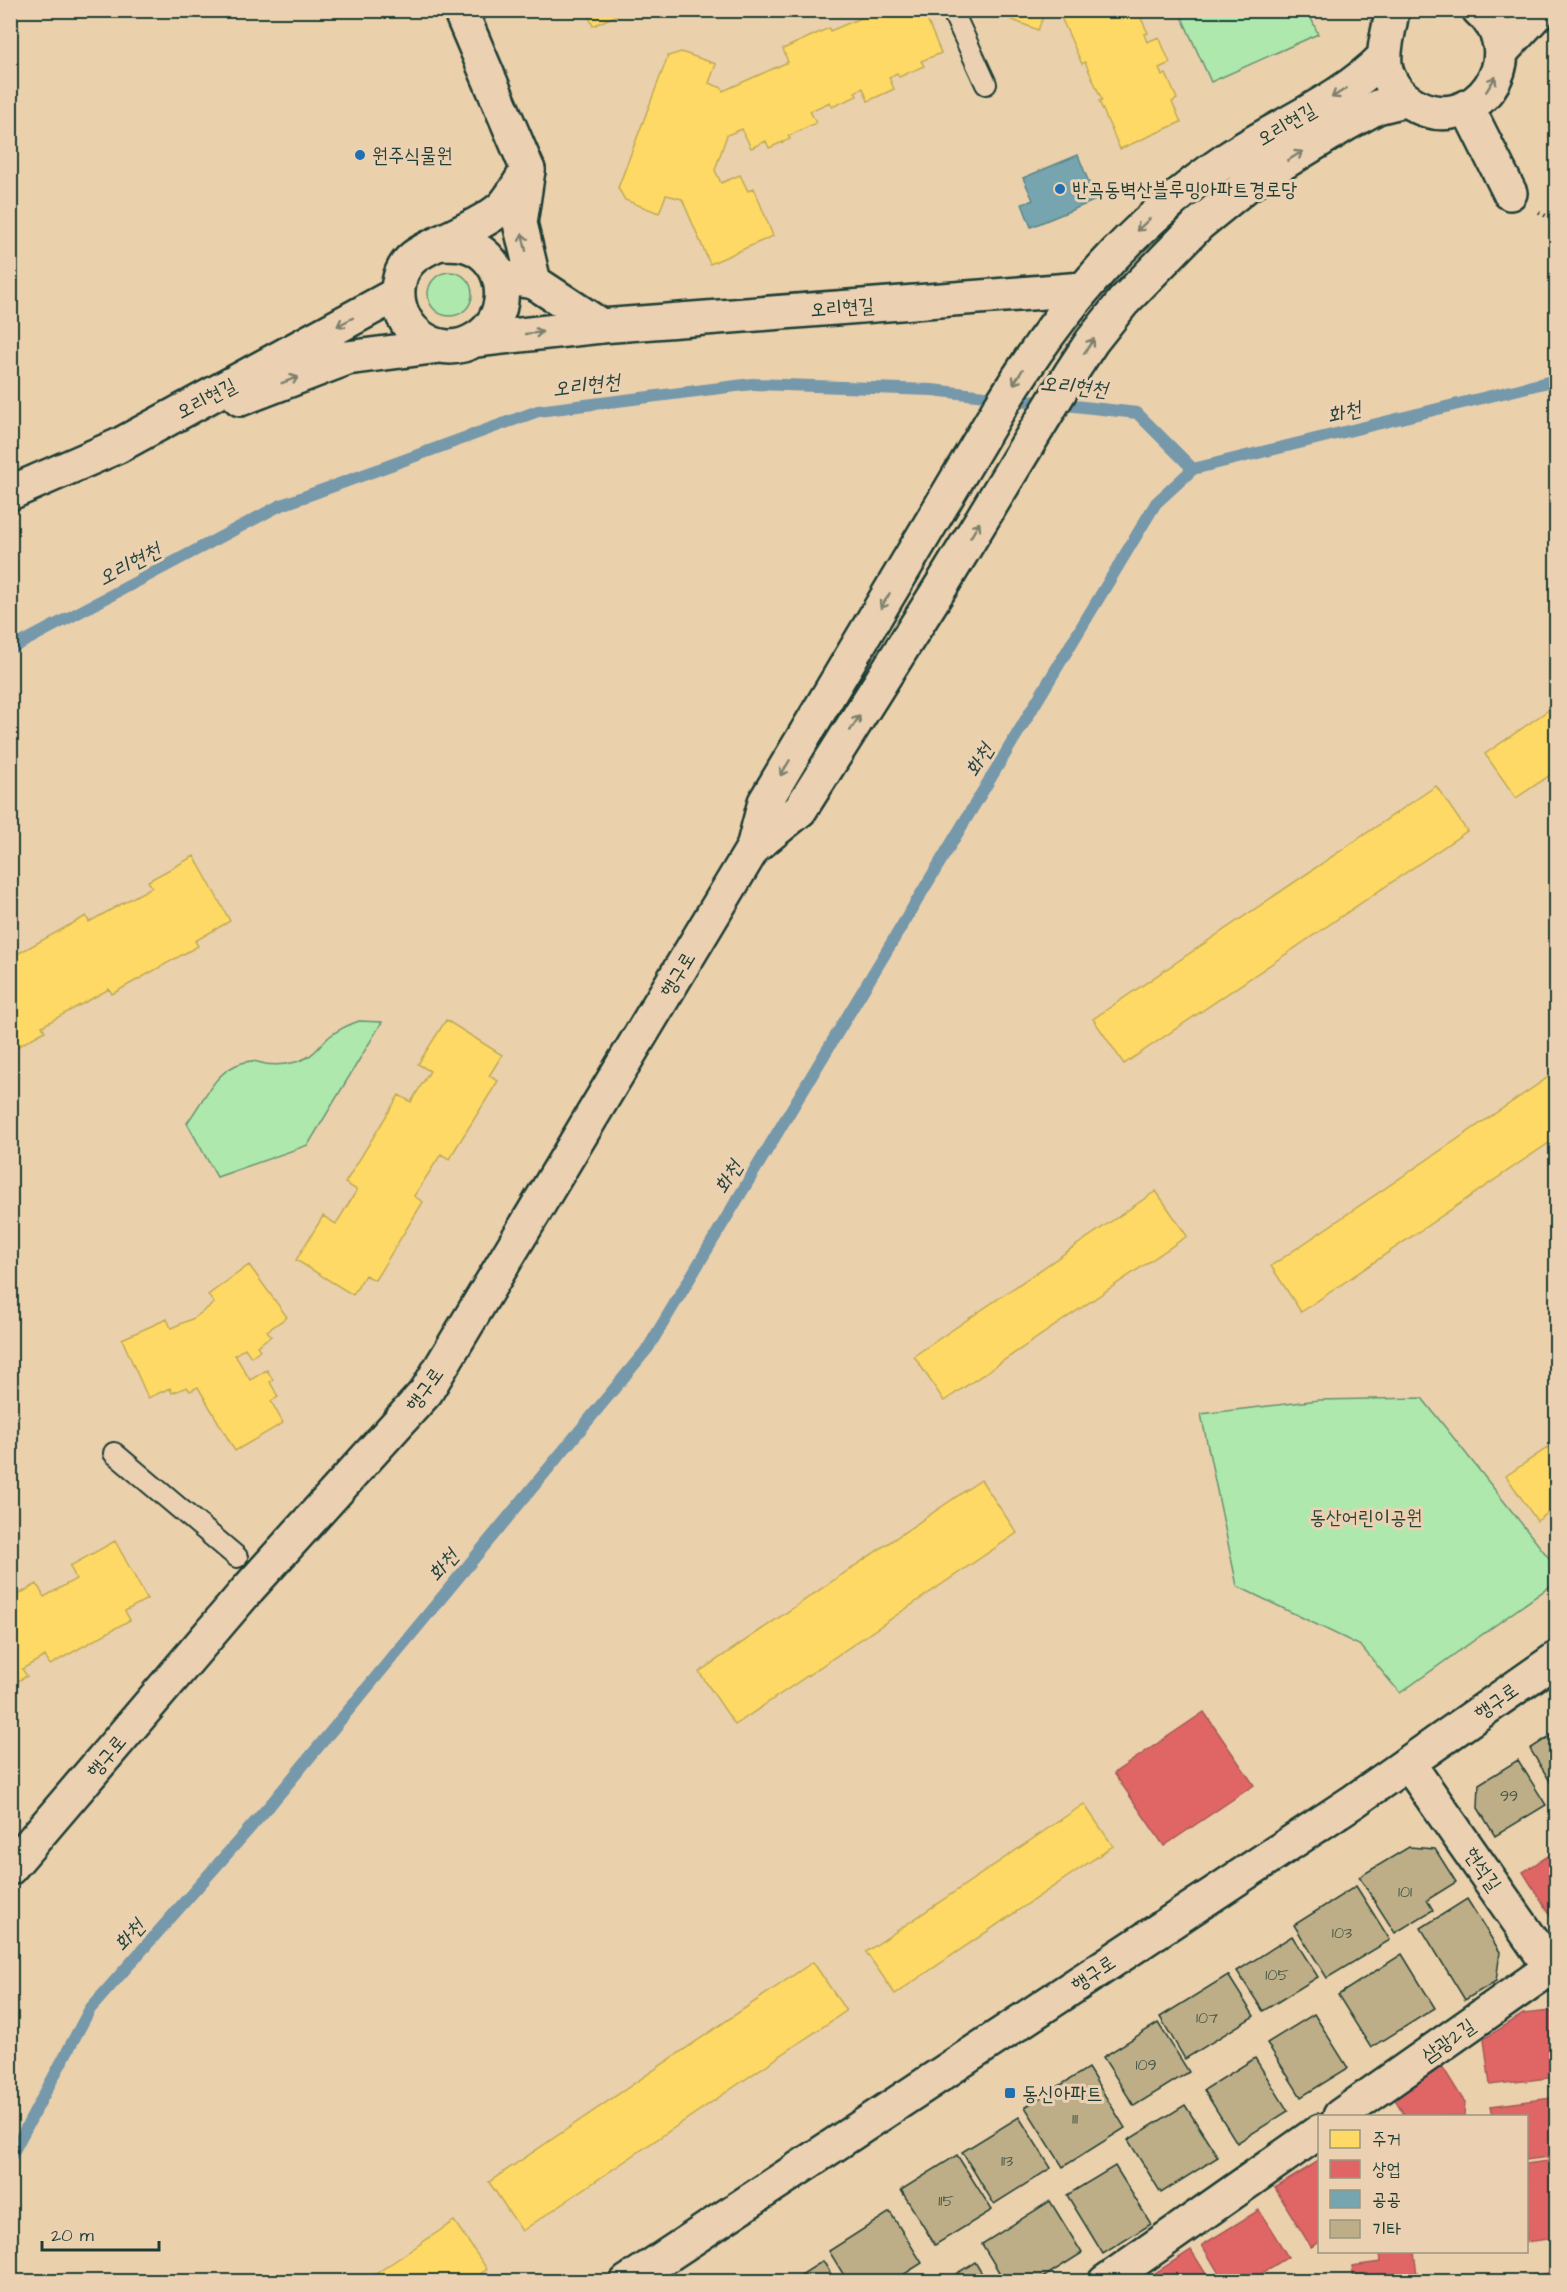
<svg xmlns="http://www.w3.org/2000/svg" width="1567" height="2292" font-family="'Architects Daughter','Poor Story',sans-serif">
<rect width="100%" height="100%" fill="#ebd0ac"/>
<filter id="ink" filterUnits="userSpaceOnUse"><feTurbulence type="fractalNoise" baseFrequency=".0167" numOctaves="2"/><feDisplacementMap in="SourceGraphic" scale="12" xChannelSelector="R" yChannelSelector="G"/><feConvolveMatrix kernelMatrix="1 2 1 2 8 2 1 2 1" color-interpolation-filters="sRGB"/></filter>
<g filter="url(#ink)">
<path fill="#aee8ad" stroke="#669270" stroke-width="1.5" d="M1179 11H1308L1318 34 1211 82Z
M428 294a22 22 0 1 1 44 0a22 22 0 1 1-44 0Z
M359 1021 382 1022 308 1145 217 1177 187 1123C206 1098 216 1065 251 1061 256 1061 261 1063 265 1064 278 1066 294 1064 306 1058 316 1053 322 1043 330 1036 339 1029 348 1025 359 1021Z
M1422 1398 1556 1567V1582L1400 1693 1361 1646 1237 1586 1201 1414 1319 1400Z"/>
<path fill="#ffd966" stroke="#bcaa57" stroke-width="1.5" d="M586 10H628L593 26Z
M869 10H923L941 53 921 61 924 66 899 77 897 73 889 77 894 89 868 101 863 88 855 92 857 96 832 107 830 102 810 111 816 123 788 136 790 139 769 148 766 141 751 148 742 129 727 135 715 170 721 183 740 175 748 191 754 188 773 236 710 264 682 199 666 195 659 213 625 200 618 188 668 56 681 52 716 64 709 83 722 88 723 91 788 62 783 49 829 28 830 31 868 15 867 12Z
M1001 10H1137L1148 33 1144 34 1147 42 1159 37 1170 63 1159 68 1162 76 1166 74 1177 99 1172 102 1181 122 1120 149 1099 101 1102 100 1085 62 1082 64 1060 15V17L1045 12 1038 30 1005 17Z
M1556 705V771L1516 798 1485 754Z
M1436 786 1467 831 1124 1064 1093 1019Z
M194 856 230 921 195 941 198 946 112 994 109 989 42 1026 45 1031 10 1051V958L86 916 89 922 152 887 148 881Z
M446 1020 502 1055 489 1076 498 1081 449 1159 441 1154 414 1196 423 1202 375 1280 365 1275 353 1295 296 1260 323 1216 336 1224 357 1190 345 1183 399 1095 411 1102 430 1071 418 1064Z
M1556 1072V1138L1301 1312 1271 1266Z
M1156 1191 1187 1236 944 1401 914 1356Z
M249 1265 287 1317 267 1331 271 1336 257 1346 260 1350 251 1357 245 1348 235 1355 250 1380 267 1370 273 1380 270 1382 278 1397 271 1401 283 1423 235 1451 198 1387 190 1391 187 1387 172 1393 170 1388 148 1398 122 1339 167 1319 171 1328 194 1318 214 1303 208 1295Z
M1556 1442V1507L1537 1521 1506 1476Z
M981 1480 1017 1533 735 1725 699 1672Z
M115 1541 147 1599 125 1611 130 1620 50 1665 45 1656 22 1669 27 1676 10 1685V1599L37 1584 44 1597 76 1579 70 1566Z
M1084 1804 1113 1846 895 1994 866 1952Z
M813 1962 846 2011 522 2231 489 2182Z
M454 2221 487 2269 469 2282H364Z"/>
<path fill="#e06666" stroke="#a65a57" stroke-width="1.5" d="M1204 1712 1254 1785 1164 1846 1114 1773Z
M1556 1851V1918L1551 1917 1523 1872Z
M1550 2011 1556 2021V2077L1490 2085 1484 2039 1523 2014Z
M1442 2066 1465 2103 1464 2116H1405L1393 2096Z
M1551 2098 1556 2156 1526 2160V2116H1493L1491 2106Z
M1320 2160V2242L1311 2247 1275 2188Z
M1556 2160V2238L1526 2242V2164Z
M1259 2210 1288 2257 1248 2282H1224L1202 2245Z
M1191 2250 1211 2282H1141Z
M1380 2252H1414L1418 2282H1354L1352 2266 1381 2262Z
M1556 2272V2282H1515L1514 2278Z"/>
<path fill="#76a5af" stroke="#5c868a" stroke-width="1.5" d="M1078 155 1096 200 1031 227 1022 204 1033 200 1023 178Z"/>
<g fill="none" stroke-linecap="round" stroke-linejoin="round">
<path stroke="#7598aa" stroke-width="12" d="M10 649 279 506 538 411 752 384 932 390 1137 413 1193 469
M10 2158 90 2009 271 1804 648 1348 1156 503 1193 469 1556 380"/>
</g>
<path fill="#bdae87" stroke="#1f3d34" stroke-width="1.5" d="M1556 1732V1791L1530 1749Z
M1518 1760 1546 1805 1495 1836 1478 1808 1479 1784Z
M1409 1847 1435 1849 1456 1882 1427 1900 1433 1910 1395 1933 1359 1877Z
M1356 1886 1390 1940 1327 1978 1294 1925Z
M1467 1899 1500 1952 1496 1981 1465 2000 1421 1928Z
M1292 1936 1318 1977 1263 2011 1237 1971Z
M1402 1954 1435 2008 1371 2048 1338 1995Z
M1228 1975 1254 2016 1185 2059 1160 2017Z
M1314 2014 1348 2068 1301 2097 1267 2043Z
M1158 2023 1189 2072 1134 2106 1103 2057Z
M1255 2058 1288 2111 1237 2143 1204 2090Z
M1088 2068 1125 2128 1063 2167 1025 2107Z
M1185 2105 1218 2157 1161 2193 1128 2140Z
M1019 2117 1051 2168 994 2204 962 2152Z
M957 2155 992 2210 935 2245 901 2190Z
M1115 2166 1151 2224 1103 2254 1067 2195Z
M1050 2201 1082 2253 1036 2282H1005L982 2244Z
M890 2212 922 2263 892 2282H848L829 2251Z
M823 2261 836 2282H790Z
M975 2262 987 2282H943Z"/>
<g fill="none" stroke-linecap="round" stroke-linejoin="round">
<defs>
<path id="lane" d="M952 10 986 84
M114 1453 237 1557"/>
<path id="street" d="M460 10 528 170 520 223 534 282 601 326
M1467 107 1510 193
M1408 1763 1556 1975
M1340 2116 1556 1964
M1105 2282 1320 2131"/>
<path id="secondary" d="M1392 10C1390 29 1383 46 1385 64 1387 81 1399 96 1413 104 1474 140 1534 55 1479 10
M1501 52 1540 10
M441 243C453 243 465 243 476 249 511 269 509 320 476 339 435 365 387 322 400 278 406 256 425 250 443 241 461 232 483 223 499 210 509 203 520 181 528 170
M500 277 534 282
M476 340 601 326 1083 289
M240 399 347 358 440 346
M10 493 118 446 397 294
M753 848 800 810 945 580 1071 373 1092 341 1123 302 1199 224 1247 185 1346 124 1377 107 1405 100
M10 1868 248 1589 426 1392 753 848 765 802 1000 407C1061 307 1131 224 1229 158 1280 124 1341 101 1384 57
M627 2282 1354 1801 1556 1659"/>
</defs>
<use href="#lane" stroke="#1f3d34" stroke-width="24"/>
<use href="#street" stroke="#1f3d34" stroke-width="38"/>
<use href="#secondary" stroke="#1f3d34" stroke-width="38"/>
<path stroke="#1f3d34" stroke-width="4" stroke-dasharray="1.5 4.5" stroke-linecap="butt" d="M1539 212 1556 222"/>
<use href="#lane" stroke="#ebd1b2" stroke-width="20"/>
<use href="#street" stroke="#ebd1b2" stroke-width="33"/>
<use href="#secondary" stroke="#ebd1b2" stroke-width="33"/>
</g>
<defs><path id="oneway-shaft" d="M-6 0H5M1.5-3L5.5 0L1.5 3" fill="none" stroke-width="1.6" stroke-linecap="round" stroke-linejoin="round" transform="scale(1.5)"/></defs>
<g stroke="#7b806d">
<use href="#oneway-shaft" transform="translate(1491 84) rotate(-58)"/>
<use href="#oneway-shaft" transform="translate(1339 93) rotate(148)"/>
<use href="#oneway-shaft" transform="translate(1295 156) rotate(-32)"/>
<use href="#oneway-shaft" transform="translate(1143 225) rotate(137)"/>
<use href="#oneway-shaft" transform="translate(524 242) rotate(-103)"/>
<use href="#oneway-shaft" transform="translate(345 322) rotate(152)"/>
<use href="#oneway-shaft" transform="translate(534 333) rotate(-6)"/>
<use href="#oneway-shaft" transform="translate(1089 346) rotate(-56)"/>
<use href="#oneway-shaft" transform="translate(1018 377) rotate(122)"/>
<use href="#oneway-shaft" transform="translate(290 380) rotate(-21)"/>
<use href="#oneway-shaft" transform="translate(975 530) rotate(-59)"/>
<use href="#oneway-shaft" transform="translate(885 601) rotate(121)"/>
<use href="#oneway-shaft" transform="translate(855 723) rotate(-58)"/>
<use href="#oneway-shaft" transform="translate(785 768) rotate(121)"/>
</g>
</g>
<g fill="#1f6fb2" stroke="#ebd1b2" stroke-width="2">
<circle cx="360" cy="155" r="6"/>
<circle cx="1060" cy="189" r="6"/>
<rect x="1004" y="2087" width="12" height="12" rx="3"/>
</g>
<g text-anchor="middle" stroke-width="6" stroke-linejoin="round" paint-order="stroke">
<g font-size="16" fill="#465949">
<text x="1509" y="1801">99</text>
<text x="1405" y="1897">101</text>
<text x="1342" y="1938">103</text>
<text x="1277" y="1980">105</text>
<text x="1207" y="2023">107</text>
<text x="1146" y="2070">109</text>
<text x="1075" y="2124">111</text>
<text x="1007" y="2166">113</text>
<text x="946" y="2206">115</text>
</g>
<g font-size="20" fill="#1f3d34" stroke="#ebd1b2">
<text transform="translate(1286 124) rotate(-31)" y="7">오리현길</text>
<text transform="translate(842 307) rotate(-4)" y="7">오리현길</text>
<text transform="translate(206 398) rotate(-28)" y="7">오리현길</text>
<text transform="translate(677 974) rotate(-59)" y="7">행구로</text>
<text transform="translate(424 1389) rotate(-54)" y="7">행구로</text>
<text transform="translate(1496 1701) rotate(-35)" y="7">행구로</text>
<text transform="translate(106 1756) rotate(-50)" y="7">행구로</text>
<text transform="translate(1483 1869) rotate(55)" y="7">현석길</text>
<text transform="translate(1093 1973) rotate(-34)" y="7">행구로</text>
<text transform="translate(1448 2040) rotate(-35)" y="7">삼광2길</text>
</g>
<g font-size="20" fill="#1f3d34" stroke="#ebd1b2" text-anchor="start">
<text x="372" y="162">원주식물원</text>
<text x="1072" y="196">반곡동벽산블루밍아파트경로당</text>
<text x="1022" y="2100">동신아파트</text>
</g>
<g font-size="20" fill="#26463a" stroke="#ebd1b2">
<text x="1366" y="1524">동산어린이공원</text>
</g>
<g font-size="21" font-style="italic" fill="#26453e" stroke="#ebd1b2">
<text transform="translate(586 385) rotate(-7)" y="7">오리현천</text>
<text transform="translate(1074 386) rotate(6)" y="7">오리현천</text>
<text transform="translate(1344 412) rotate(-14)" y="7">화천</text>
<text transform="translate(129 564) rotate(-28)" y="7">오리현천</text>
<text transform="translate(979 760) rotate(-59)" y="7">화천</text>
<text transform="translate(728 1177) rotate(-59)" y="7">화천</text>
<text transform="translate(443 1565) rotate(-50)" y="7">화천</text>
<text transform="translate(129 1935) rotate(-48)" y="7">화천</text>
</g>
</g>
<rect width="1567" height="2292" fill="none" stroke="#ebd1b2" stroke-width="36"/>
<rect x="18" y="18" width="1531" height="2256" fill="none" stroke="#1f3d34" stroke-width="2" filter="url(#ink)"/>
<rect x="1318" y="2115" width="210" height="138" fill="#ebd1b2" stroke="#999680" stroke-width="1.5"/>
<rect x="1330" y="2130" width="30" height="18" fill="#ffd966" stroke="#999680" stroke-width="1.5"/>
<text x="1372" y="2145" font-size="18" fill="#1f3d34">주거</text>
<rect x="1330" y="2160" width="30" height="18" fill="#e06666" stroke="#999680" stroke-width="1.5"/>
<text x="1372" y="2175" font-size="18" fill="#1f3d34">상업</text>
<rect x="1330" y="2190" width="30" height="18" fill="#76a5af" stroke="#999680" stroke-width="1.5"/>
<text x="1372" y="2205" font-size="18" fill="#1f3d34">공공</text>
<rect x="1330" y="2220" width="30" height="18" fill="#bdae87" stroke="#999680" stroke-width="1.5"/>
<text x="1372" y="2235" font-size="18" fill="#1f3d34">기타</text>
<path d="M42 2241v9h117v-9" fill="none" stroke="#1f3d34" stroke-width="3"/>
<text x="51" y="2241" font-size="18" fill="#1f3d34" stroke="#ebd1b2" stroke-width="4.5" paint-order="stroke">20 m</text>
</svg>
